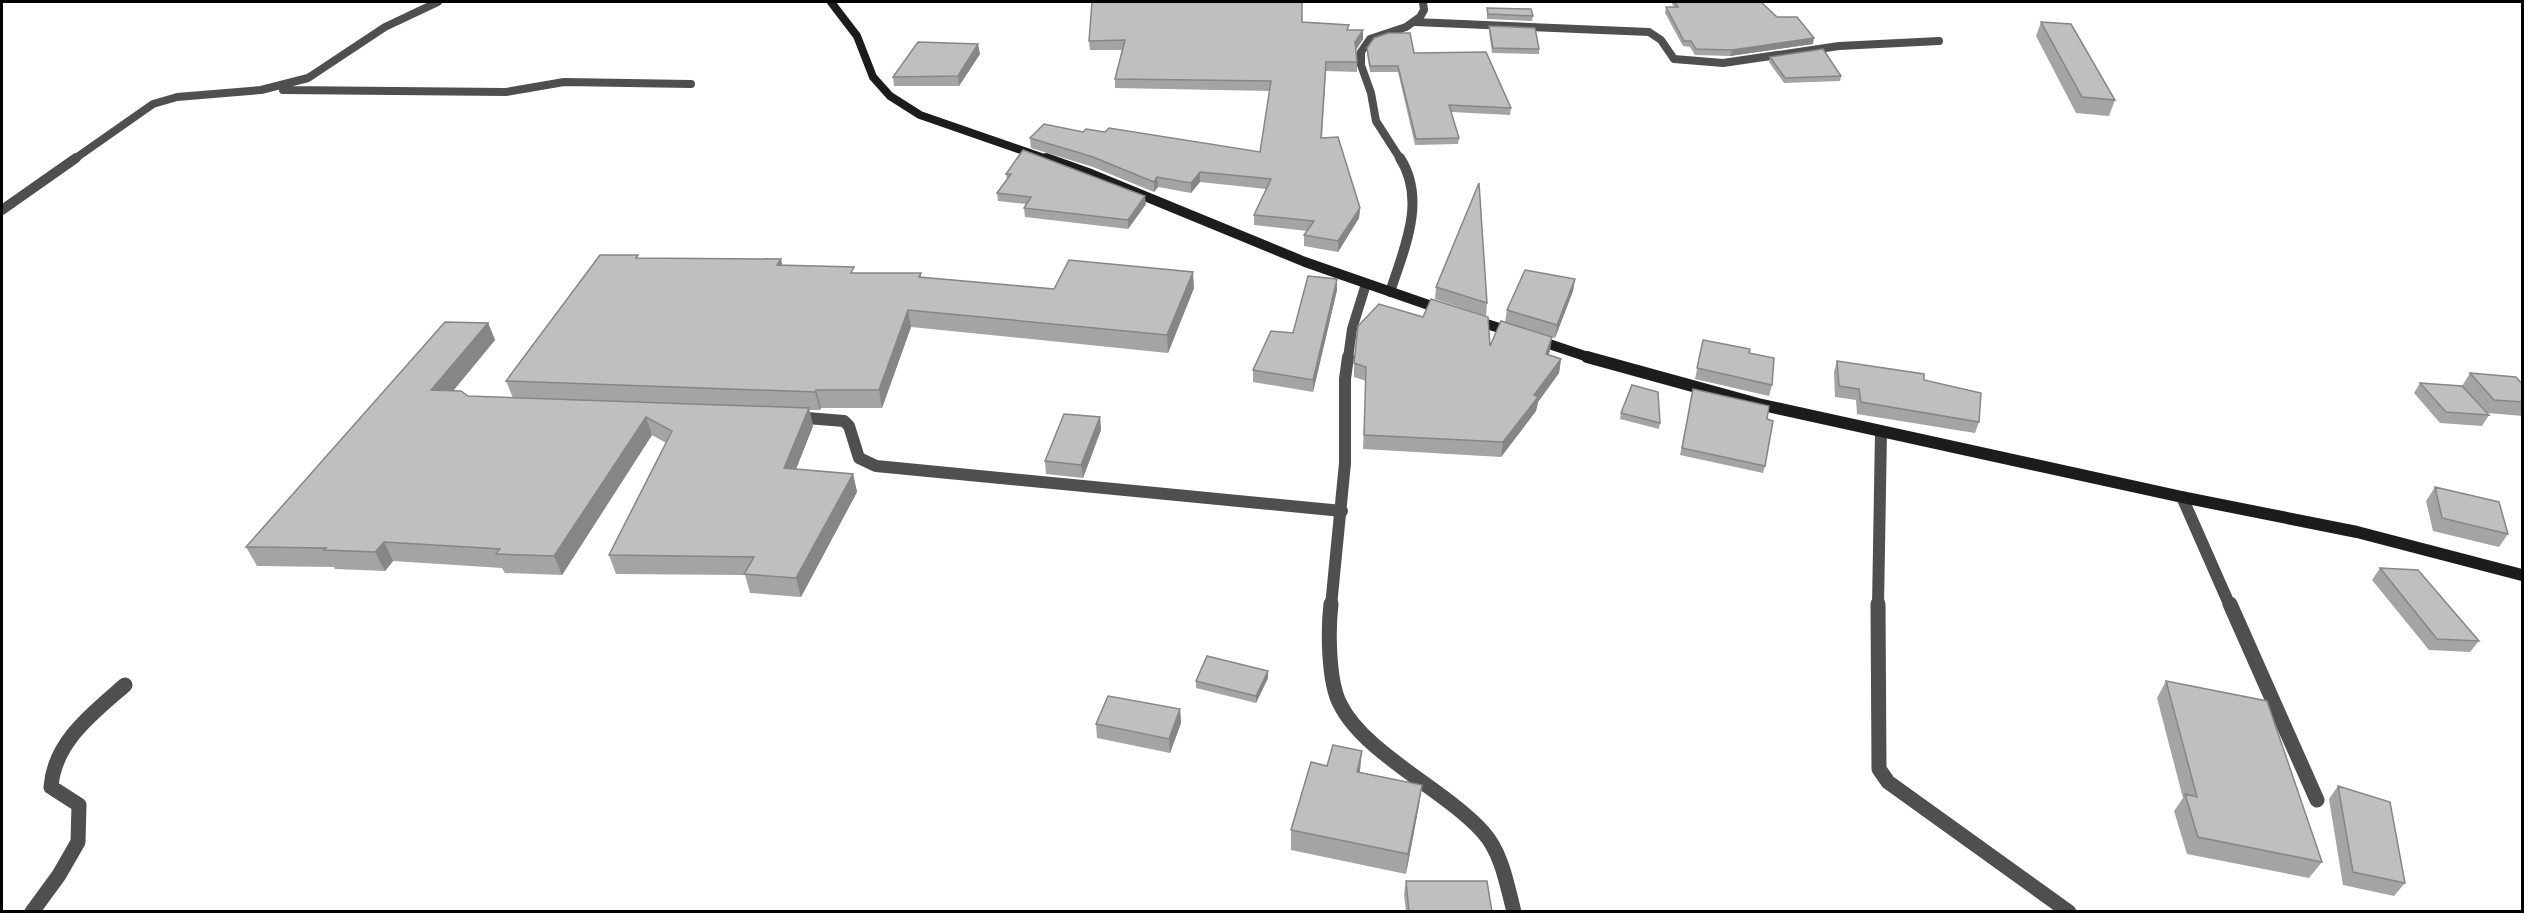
<svg xmlns="http://www.w3.org/2000/svg" width="2524" height="913" font-family="'Asap Condensed',sans-serif">
<rect width="100%" height="100%" fill="#fff"/>
<g fill="none" stroke-linecap="round" stroke-linejoin="round">
<path stroke="#4f4f4f" stroke-width="12" d="M795 417 844 421 849 426 859 458 876 466 1342 511"/>
<path stroke="#4f4f4f" stroke-width="8" d="M1415 22 1649 32 1661 40 1674 59 1723 63 1839 46 1939 41
M283 90 506 92 564 82 691 84
M73 160 153 104 177 97 261 90 308 78 385 27 438 2
M1401 160 1376 121 1371 93 1361 65V52L1370 39 1406 27 1420 17 1424 10 1423 2"/>
<path stroke="#4f4f4f" stroke-width="10" d="M2 210 76 158
M1390 292C1404 249 1427 200 1400 158
M1348 358 1352 329 1366 284"/>
<path stroke="#4f4f4f" stroke-width="12" d="M2182 497 2230 606
M1331 606 1345 463V379L1348 357
M1878 606 1881 432"/>
<path stroke="#4f4f4f" stroke-width="15" d="M1331 604C1328 629 1328 681 1340 704 1364 753 1444 789 1483 832 1502 853 1507 885 1514 912
M1878 604 1879 769 1888 782 2069 912
M2230 604 2317 800
M32 912 59 875 78 842 79 805 51 787C54 742 93 713 125 685"/>
<path stroke="#1c1c1c" stroke-width="8" d="M831 2 857 36 873 77 890 96 920 115 1050 160"/>
<path stroke="#1c1c1c" stroke-width="10" d="M1046 158 1091 174 1305 262 1443 310
M1474 320 1512 332
M1537 340 1591 358"/>
<path stroke="#1c1c1c" stroke-width="12" d="M1587 357 1758 404 2182 497 2357 532 2522 575"/>
</g>
<path fill="#a4a4a4" d="M1671 2H1761L1777 17 1813 44 1730 56 1695 55 1690 47 1683 46 1665 13 1666 7H1674Z
M1487 8 1533 16 1532 21 1487 19Z
M1302 22 1349 30H1363V39L1356 50 1357 62V72L1326 71 1322 138 1360 208 1359 218 1338 252 1304 246V235L1307 231 1254 225V215L1266 189 1200 182 1191 193 1158 187 1154 192 1093 167 1031 148 1030 138 1083 132H1105L1260 152 1270 91 1115 88V79L1122 50H1090L1089 41Z
M2041 22 2115 100 2109 116 2076 113 2036 36Z
M1489 26 1539 49V54L1492 53 1489 31Z
M1367 48 1414 53 1511 108 1510 115 1451 112 1459 138 1458 144 1415 145 1398 72H1370L1367 54Z
M980 54 959 86H894L893 77Z
M1770 57 1841 76 1840 81 1784 83 1769 62Z
M1023 150 1146 204 1128 229 1025 217 1024 208 1026 204 998 201 997 193 1007 180 1006 174Z
M639 258 782 265 855 273H921V277L1054 289 1194 288 1168 353 911 327 882 408H821L820 410H809L813 426 796 469 853 474 857 492 801 597 750 593 745 575 616 574 609 555 666 443 652 435 562 575 505 573 502 568 393 561 385 571 335 569 334 567 257 566 246 547 488 323 495 340 453 391 468 396 513 398 506 381Z
M1337 279V290L1313 392 1253 382V370L1293 333Z
M1575 279 1573 291 1555 338 1505 322 1507 310Z
M1436 287 1487 303 1486 316 1435 299Z
M1552 337 1548 355 1561 359 1559 373 1538 402 1536 411 1501 457 1363 449 1366 381 1354 377V363L1490 346Z
M1703 340 1772 385 1769 396 1695 379Z
M1837 361 1979 422 1975 433 1857 414 1856 400 1835 397 1834 372Z
M2470 373 2523 385V416L2487 413 2489 415 2482 426 2440 423 2414 393 2420 383 2462 386Z
M1693 389 1765 466 1763 473 1680 455Z
M1621 413 1660 423 1659 429 1620 419Z
M1100 417 1101 430 1083 478 1046 474 1045 461Z
M2435 487 2508 534 2499 547 2433 531 2426 501Z
M2380 568 2479 641 2470 652 2429 650 2372 580Z
M1268 678 1256 703 1196 688V681Z
M2166 681 2322 862 2309 878 2187 854 2174 811 2183 798 2157 698Z
M1180 709 1181 723 1170 753 1097 738 1096 724Z
M1360 772 1422 785 1419 805 1406 874 1291 850V830Z
M2338 786 2405 883 2394 896 2343 885 2329 799Z
M1406 881 1492 912H1406L1404 894Z"/>
<path fill="#868686" d="M1363 30V39L1355 51V42Z
M1814 38 1813 44 1730 56 1732 50Z
M978 44 980 54 959 86 958 76Z
M1200 172V182L1191 193V183Z
M1157 177 1158 187 1154 192V182Z
M1145 196 1146 204 1128 229V220Z
M1360 208 1359 218 1338 252V241Z
M781 259 785 276 777 265Z
M1193 272 1194 288 1168 353 1167 335Z
M1337 279V290L1313 392V380Z
M1575 279 1573 291 1555 338 1557 325Z
M908 310 911 327 882 408 879 390Z
M488 323 495 340 439 408 431 390Z
M1552 337 1550 351 1544 368 1546 354Z
M1561 359 1559 373 1538 402 1536 411 1501 457 1503 442 1534 395Z
M816 390 821 408 820 410 815 392Z
M809 408 813 426 789 487 784 468Z
M646 417 652 435 562 575 554 556Z
M1100 417 1101 430 1083 478 1081 465Z
M853 474 857 492 801 597 796 578Z
M384 542 393 561 385 571 375 552Z
M1268 671V678L1256 703V696Z
M1180 709 1181 723 1170 753 1169 739Z
M1362 751 1360 771 1356 792 1357 772Z
M1422 785 1419 805 1406 874 1408 854Z"/>
<path fill="#bfbfbf" stroke="#868686" stroke-width="1.5" d="M1092 2H1302V22L1349 25 1347 30H1363L1355 42 1357 62H1326L1321 138 1338 137 1360 208 1338 241 1304 235 1314 221 1254 215 1271 179 1200 172 1191 183 1157 177 1154 182 1093 157 1030 138 1044 124 1083 132 1086 129 1105 132 1109 128 1260 152 1271 81 1115 79 1125 40 1089 41Z
M1675 2H1761L1777 17H1797L1814 38 1732 50 1696 49 1691 41H1684L1666 7H1678Z
M1487 8 1531 9 1533 16 1488 14Z
M2041 22 2071 24 2115 100 2082 97Z
M1489 26 1535 28 1539 49 1493 48Z
M1388 33H1410L1414 53 1486 52 1511 108 1449 105 1459 138 1416 139 1398 66H1370L1367 48 1374 38Z
M918 42 978 44 958 76 893 77Z
M1823 49 1841 76 1785 78 1770 57Z
M1023 150 1145 196 1128 220 1024 208 1031 197 997 193 1011 174H1006Z
M1479 183 1487 303 1436 287Z
M600 255H638L636 258 781 259 777 265 854 267 851 273H921L919 277 1054 289 1069 260 1193 272 1167 335 908 310 879 390H816L815 392 506 381Z
M1525 270 1575 279 1557 325 1507 310Z
M1308 276 1337 279 1313 380 1253 370 1271 331 1293 333Z
M1431 299 1488 317 1490 346 1501 321 1552 337 1546 354 1561 359 1534 395 1538 397 1503 442 1364 435 1366 367 1354 363 1358 326 1379 304 1423 317Z
M445 322 488 323 431 390 461 391 468 396 809 408 784 468 853 474 796 578 744 574 754 557 609 555 672 431 646 417 554 556 496 554 500 549 384 542 375 552 324 550 326 548 246 547Z
M1703 340 1750 349 1749 353 1774 358 1772 385 1697 368Z
M1837 361 1924 374V380L1981 393 1979 422 1861 402 1859 389 1839 386Z
M2470 373 2516 377 2523 385V402L2494 400Z
M2420 383 2462 386 2489 415 2446 412Z
M1632 385 1658 392 1660 423 1621 413Z
M1693 389 1769 406 1767 419 1773 421 1765 466 1682 448Z
M1064 414 1100 417 1081 465 1045 461Z
M2435 487 2499 502 2508 534 2442 518Z
M2380 568 2418 570 2479 641 2437 639Z
M1207 656 1268 671 1256 696 1196 681Z
M2166 681 2267 701 2322 862 2198 837 2185 794 2197 797Z
M1108 696 1180 709 1169 739 1096 724Z
M1333 745 1362 751 1357 772 1422 785 1408 854 1291 830 1311 762 1327 766Z
M2338 786 2390 802 2405 883 2353 872Z
M1406 881H1487L1492 912H1409Z"/>
<rect width="2524" height="913" fill="none" stroke="#000000" stroke-width="6"/>
</svg>
